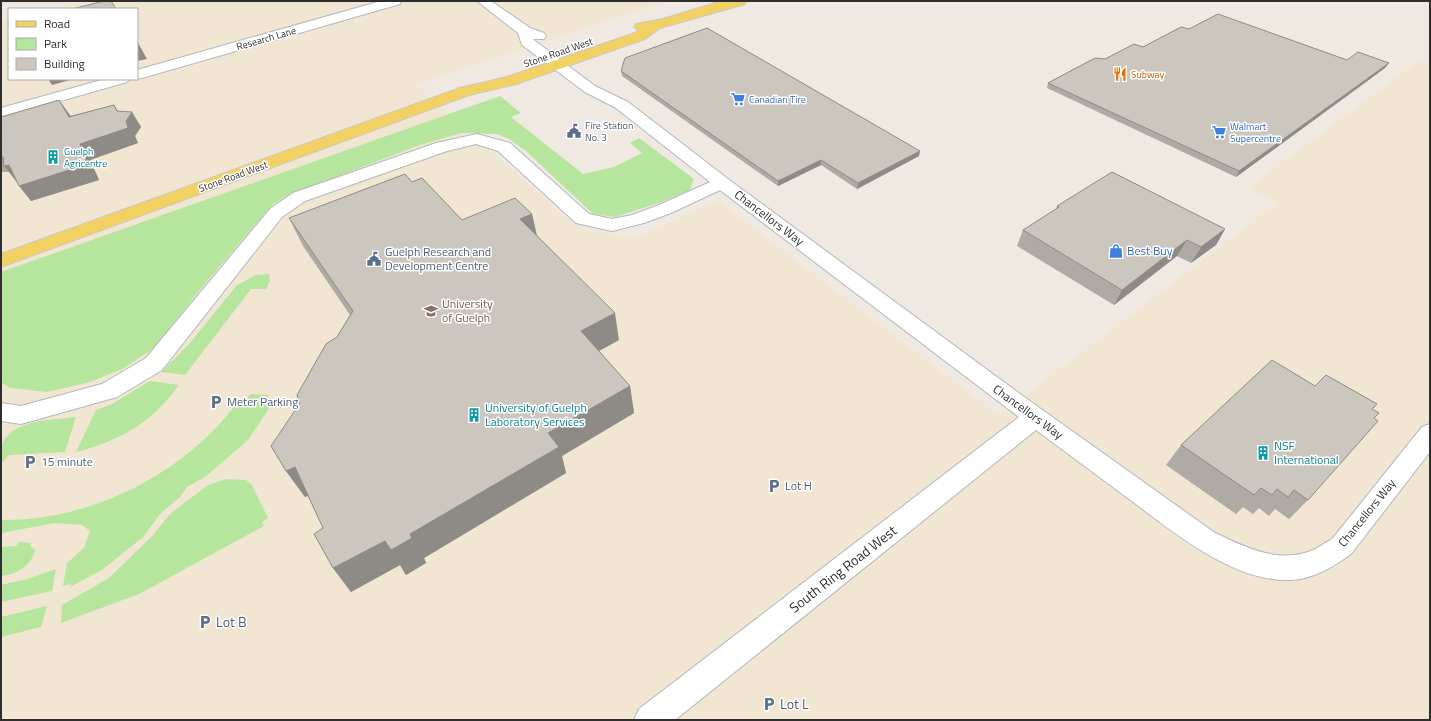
<svg xmlns="http://www.w3.org/2000/svg" width="1431" height="721" font-family="'Titillium Web',sans-serif">
<rect width="100%" height="100%" fill="#efe9e1"/>
<path fill="#f0e6d1" d="M84 1H667L416 85 580 230 637 237 718 201 999 416 1278 203 1248 188 1421 60 1430 64V720H1V21L9 19V79H137V9H51Z"/>
<path fill="#b6e59e" d="M500 96 521 113 511 117 583 174 614 167 642 153 630 143 639 138 694 179 690 190 659 203 615 217 593 214 526 151 509 139 497 134 461 133 417 146 373 163 288 195 272 205 203 286 153 349 122 369 90 382 47 392 10 388 1 382V272Z
M269 274 270 281 266 289H251L185 375 161 372 189 344 237 285 256 275Z
M150 381 179 385C151 423 122 440 76 452L96 410 112 404Z
M251 394 269 395 265 403 272 404 248 440 205 477 187 487 180 497 160 514 143 537 102 570 70 587 71 584 63 586 67 563 84 548 90 531 82 525 55 523 1 533V520C92 521 184 474 238 402H243Z
M76 417 65 452 9 455 1 464C1 459 0 453 1 448 8 419 53 420 76 417Z
M227 479 246 480 252 485 268 518 262 522 264 526 139 594 61 623 62 605 109 578 152 536 170 514 208 485Z
M19 542 31 543 30 546 35 550C32 565 16 575 1 576V547L16 546Z
M56 569 52 591 1 602V585L27 579Z
M47 606 41 627 1 637V617Z"/>
<g fill="none" stroke-linecap="round" stroke-linejoin="round">
<defs>
<path id="minor" d="M381 1H401L400 4 142 78 135 79H137V70Z
M477 1H491L530 28 544 33 546 36 544 39H533L534 40 595 86 628 102 728 179 1020 394 1215 533C1243 546 1276 563 1308 552 1317 549 1325 543 1333 538L1422 427 1430 424V452L1351 554C1333 567 1313 579 1291 580 1234 583 1172 531 1129 499 1098 476 1067 453 1036 430L675 720H634L639 709 1019 417 720 190 671 213 644 223 612 231 576 223 498 151 476 144 447 151 305 201 282 217 162 370 117 397 21 424 1 421V403L21 406 102 384 146 358 270 209 293 193 436 143 477 134 510 143 589 214 612 219 632 215 659 205 710 182 616 108 585 92 522 45 518 33Z
M105 79H129L127 82 1 118V108Z"/>
<path id="major" d="M722 1H746L745 4 660 28 645 39 516 84 469 95 1 267V254L460 88 507 77 635 33 639 30 634 27 636 24 663 19Z"/>
</defs>
<use href="#minor" stroke="#b4b7c1" stroke-width="2"/>
<use href="#major" stroke="#c9c9c9" stroke-width="2"/>
<use href="#minor" fill="#fff" fill-rule="evenodd"/>
<use href="#major" fill="#f2d163" fill-rule="evenodd"/>
</g>
<path fill="#afaba4" d="M1189 29 1347 60 1389 63 1385 68 1236 177 1047 88 1048 83 1105 59 1143 47Z
M621 71 919 156 857 189 821 165 778 186 622 76Z
M114 105 118 111 132 112 141 127 135 136 138 143 90 160 99 180 31 201 9 172H1V138L70 116Z
M1057 206 1225 229 1216 245 1191 263 1177 256 1114 305 1017 246 1023 230 1056 209Z
M532 214 537 235 619 340 599 351 630 386 634 413 562 456 566 473 424 558 426 563 406 575 400 565 351 592 333 568 323 528 308 496 305 497 286 471 300 403 337 337 350 315 303 246 289 218 462 220Z
M1315 386 1372 409 1308 500 1289 519 1275 509 1269 516 1259 508 1253 514 1243 507 1236 514 1166 465 1181 445Z"/>
<path fill="#8e8b86" d="M137 41 147 59 137 61Z
M1389 63 1385 68 1236 177 1239 171Z
M48 79H74L52 85Z
M59 100 70 115 80 132 69 117Z
M132 112 141 127 135 136 138 143 90 160 99 180 31 201 19 186 80 144 126 121Z
M920 151 919 156 857 189 858 183Z
M821 160V165L778 186V181Z
M9 165 17 182 4 166Z
M532 214 538 242 520 219Z
M1225 229 1216 245 1191 263 1201 247Z
M1187 240 1177 256 1114 305 1122 290Z
M615 313 619 340 586 358 581 331Z
M630 386 634 413 562 456 566 473 424 558 426 563 406 575 400 565 351 592 333 568 385 541 410 534 548 433Z
M295 467 313 493 305 497 286 471Z"/>
<path fill="#cbc7bf" stroke="#8e8b86" d="M104 1H111L116 9H72Z
M1218 14 1347 60 1358 52 1389 63 1239 171 1048 83 1095 58 1105 59 1134 44 1143 47 1181 27 1189 29Z
M707 28 920 151 858 183 821 160 778 181 621 71 625 58Z
M59 100 69 117 114 105 117 111 132 112 126 121 128 128 80 144 88 164 19 186 9 165 4 166 3 157H1V138L2 137 1 133V117Z
M1112 172 1225 229 1201 247 1187 240 1122 290 1023 230 1059 207 1057 206Z
M405 174 412 182 422 178 462 220 515 198 532 214 520 219 615 313 581 331 630 386 548 433 559 447 410 534 412 538 391 550 385 541 333 568 314 534 323 528 295 467 286 471 271 446 300 403 297 395 326 344 337 337 353 311 289 218Z
M1272 360 1315 386 1326 375 1377 404 1372 409 1379 413 1374 418 1378 421 1308 500 1294 490 1288 497 1277 489 1272 495 1261 488 1254 495 1181 445Z"/>
<defs>
<symbol id="restaurant-bare" viewBox="-9 -9 18 18"><path d="M-5-6h1v4h1v-4h1v4h1v-4h1v5L-1.5 .5V6h-2V.5L-5-1ZM5-6V6H3V1.5H1.5Q1.5-4 5-6Z" fill="#e8710a" stroke="#fff" stroke-width="2.5" paint-order="stroke"/></symbol>
<symbol id="supermarket-bare" viewBox="-9 -9 18 18"><path d="M-6-5.5h2.5l.6 2H6L4.5 2H-2.5L-4.4-4H-6ZM-1.5 3.2a1.3 1.3 0 1 0 .1 0ZM3 3.2a1.3 1.3 0 1 0 .1 0Z" fill="#3f7fe0" stroke="#fff" stroke-width="2.5" paint-order="stroke"/></symbol>
<symbol id="civic-bare" viewBox="-9 -9 18 18"><path d="M-.6-6.5H3V-4.5H.6V-3L4-1V1h2V6H-6V1h2V-1L-.6-3ZM-1.2 2.5V6h2.4V2.5Z" fill="#5c6f8a" stroke="#fff" stroke-width="2.5" paint-order="stroke"/></symbol>
<symbol id="building-bare" viewBox="-9 -9 18 18"><path d="M-4-6H4V6H1V3H-1V6H-4ZM-2.5-4.3h1.7v1.8h-1.7ZM.8-4.3h1.7v1.8H.8ZM-2.5-1h1.7V.8h-1.7ZM.8-1h1.7V.8H.8Z" fill="#0f9aa8" stroke="#fff" stroke-width="2.5" paint-order="stroke"/></symbol>
<symbol id="shop-bare" viewBox="-9 -9 18 18"><path d="M-5-2.5h2.3a2.7 3.5 0 0 1 5.4 0H5L5.5 6h-11ZM-1.5-2.5h3a1.5 2.3 0 0 0-3 0Z" fill="#3f7fe0" stroke="#fff" stroke-width="2.5" paint-order="stroke"/></symbol>
<symbol id="university-bare" viewBox="-9 -9 18 18"><path d="M0-5L7-2L0 1L-7-2ZM-4 1L0 2.5L4 1V4Q0 6-4 4Z" fill="#8d6e63" stroke="#fff" stroke-width="2.5" paint-order="stroke"/></symbol>
<symbol id="parking-bare" viewBox="-9 -9 18 18"><path d="M-3.5-5.5H1a3.5 3.5 0 0 1 0 7H-1V5.5H-3.5ZM-1-3.4V-.6H.8a1.4 1.4 0 0 0 0-2.8Z" fill="#5c6f8a" stroke="#fff" stroke-width="2.5" paint-order="stroke"/></symbol>
</defs>
<g fill-rule="evenodd">
<use href="#restaurant-bare" x="1110" y="64" width="20" height="20"/>
<use href="#supermarket-bare" x="728" y="89" width="20" height="20"/>
<use href="#civic-bare" x="564" y="121" width="20" height="20"/>
<use href="#supermarket-bare" x="1209" y="122" width="20" height="20"/>
<use href="#building-bare" x="43" y="147" width="20" height="20"/>
<use href="#shop-bare" x="1106" y="241" width="20" height="20"/>
<use href="#civic-bare" x="364" y="249" width="20" height="20"/>
<use href="#university-bare" x="421" y="301" width="20" height="20"/>
<use href="#parking-bare" x="206" y="392" width="20" height="20"/>
<use href="#building-bare" x="464" y="405" width="20" height="20"/>
<use href="#building-bare" x="1253" y="443" width="20" height="20"/>
<use href="#parking-bare" x="20" y="452" width="20" height="20"/>
<use href="#parking-bare" x="764" y="476" width="20" height="20"/>
<use href="#parking-bare" x="195" y="612" width="20" height="20"/>
<use href="#parking-bare" x="759" y="694" width="20" height="20"/>
</g>
<g text-anchor="middle" stroke-width="3" stroke-linejoin="round" paint-order="stroke">
<g font-size="10" fill="#2e2e2e" stroke="#fff">
<text transform="translate(266 38) rotate(-16)" y="4">Research Lane</text>
<text transform="translate(558 52) rotate(-19)" y="4">Stone Road West</text>
<text transform="translate(233 176) rotate(-20)" y="4">Stone Road West</text>
</g>
<g font-size="10" fill="#c56008" stroke="#fff" text-anchor="start">
<text x="1131" y="78">Subway</text>
</g>
<g font-size="10" fill="#366cbe" stroke="#fff" text-anchor="start">
<text x="749" y="103">Canadian Tire</text>
<text x="1230" y="130">Walmart<tspan x="1230" dy="12">Supercentre</tspan></text>
</g>
<g font-size="10" fill="#4e5e75" stroke="#fff" text-anchor="start">
<text x="585" y="129">Fire Station<tspan x="585" dy="12">No. 3</tspan></text>
</g>
<g font-size="10" fill="#0d838f" stroke="#fff" text-anchor="start">
<text x="64" y="155">Guelph<tspan x="64" dy="12">Agricentre</tspan></text>
</g>
<g font-size="12" fill="#2e2e2e" stroke="#fff">
<text transform="translate(769 218) rotate(37)" y="4">Chancellors Way</text>
<text transform="translate(1028 412) rotate(36)" y="4">Chancellors Way</text>
<text transform="translate(1367 513) rotate(-51)" y="4">Chancellors Way</text>
</g>
<g font-size="12" fill="#366cbe" stroke="#fff" text-anchor="start">
<text x="1127" y="255">Best Buy</text>
</g>
<g font-size="12" fill="#4e5e75" stroke="#fff" text-anchor="start">
<text x="385" y="256">Guelph Research and<tspan x="385" dy="14">Development Centre</tspan></text>
<text x="227" y="406">Meter Parking</text>
<text x="41" y="466">15 minute</text>
<text x="785" y="490">Lot H</text>
</g>
<g font-size="12" fill="#785e54" stroke="#fff" text-anchor="start">
<text x="442" y="308">University<tspan x="442" dy="14">of Guelph</tspan></text>
</g>
<g font-size="12" fill="#0d838f" stroke="#fff" text-anchor="start">
<text x="485" y="412">University of Guelph<tspan x="485" dy="14">Laboratory Services</tspan></text>
<text x="1274" y="450">NSF<tspan x="1274" dy="14">International</tspan></text>
</g>
<g font-size="14" fill="#2e2e2e" stroke="#fff">
<text transform="translate(843 569) rotate(-38)" y="5">South Ring Road West</text>
</g>
<g font-size="14" fill="#4e5e75" stroke="#fff" text-anchor="start">
<text x="216" y="627">Lot B</text>
<text x="780" y="709">Lot L</text>
</g>
</g>
<rect width="1431" height="721" fill="none" stroke="#2e2e2e" stroke-width="4"/>
<rect x="8" y="8" width="130" height="72" fill="#ffffff" stroke="#ababab"/>
<rect x="16" y="21" width="20" height="6" fill="#f2d163" stroke="#ababab"/>
<text x="44" y="28" font-size="12" fill="#2e2e2e">Road</text>
<rect x="16" y="38" width="20" height="12" fill="#b6e59e" stroke="#ababab"/>
<text x="44" y="48" font-size="12" fill="#2e2e2e">Park</text>
<rect x="16" y="58" width="20" height="12" fill="#cbc7bf" stroke="#ababab"/>
<text x="44" y="68" font-size="12" fill="#2e2e2e">Building</text>
</svg>
